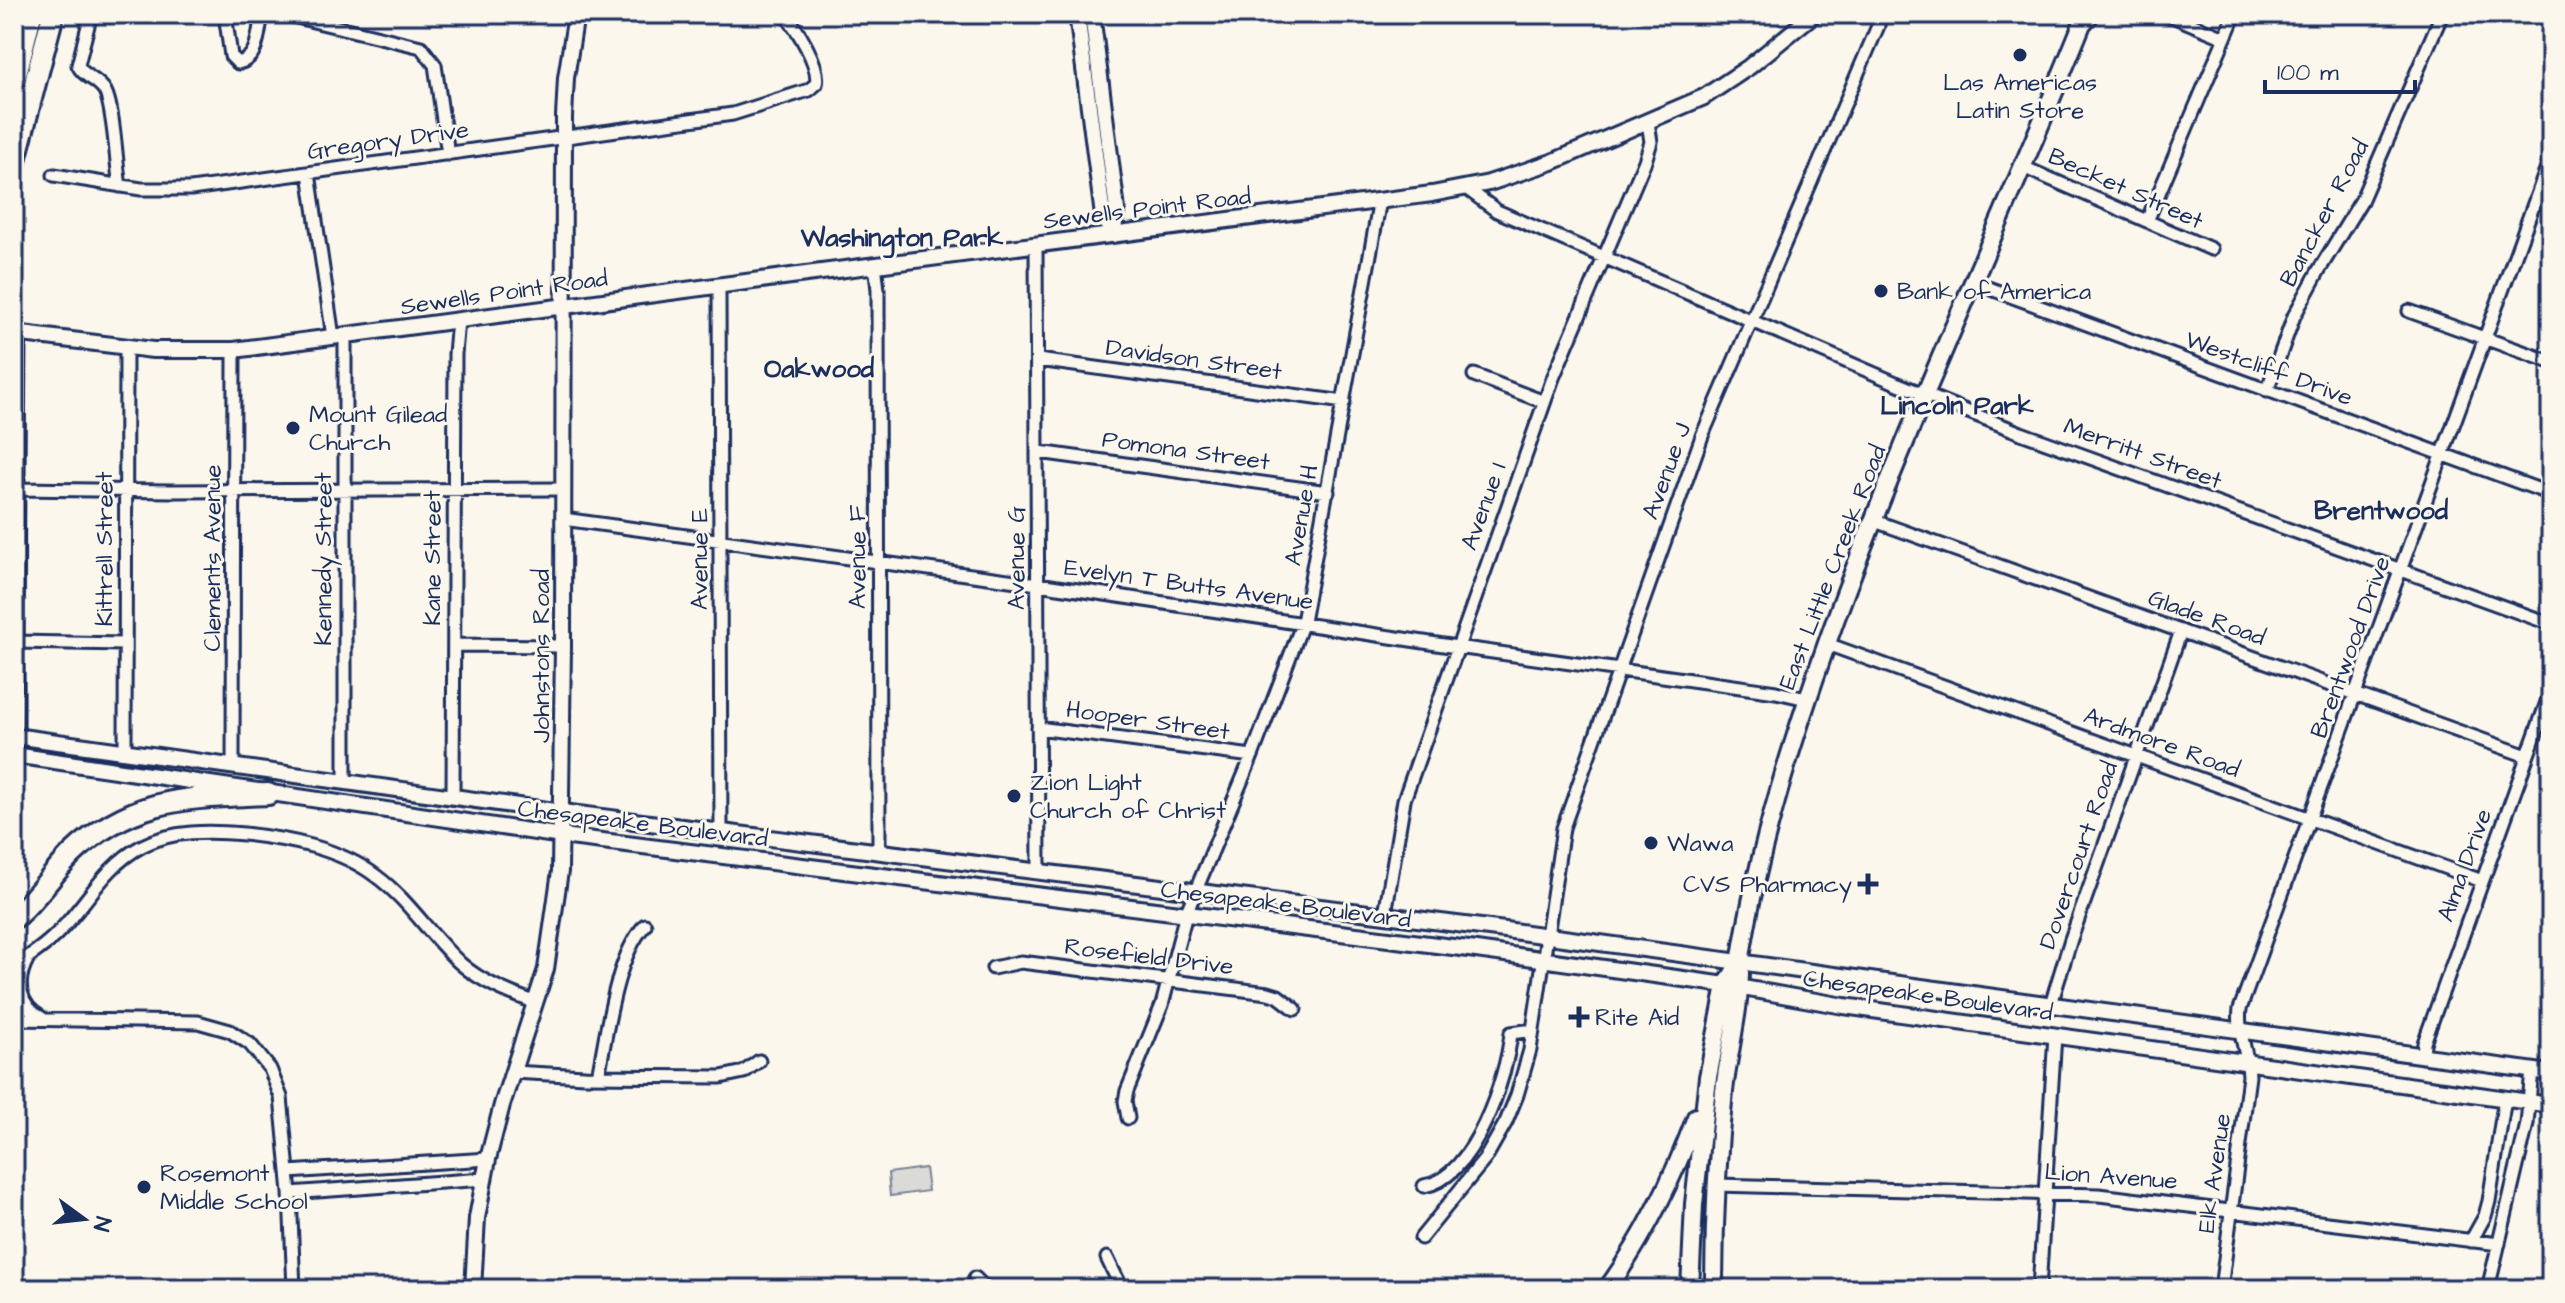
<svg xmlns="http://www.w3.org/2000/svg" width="2565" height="1303" font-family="'Architects Daughter',sans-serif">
<rect width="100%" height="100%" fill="#fbf7ec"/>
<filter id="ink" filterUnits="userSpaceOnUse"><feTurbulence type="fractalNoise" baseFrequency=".0125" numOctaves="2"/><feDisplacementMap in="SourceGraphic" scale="16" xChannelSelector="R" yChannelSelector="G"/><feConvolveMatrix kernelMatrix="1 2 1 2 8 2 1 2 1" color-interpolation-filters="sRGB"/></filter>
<g filter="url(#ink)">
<path fill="#dadad7" stroke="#7a849a" stroke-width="2" d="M925 1168 928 1191 890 1196 888 1173Z"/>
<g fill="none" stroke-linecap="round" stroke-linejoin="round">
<defs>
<path id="street" d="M91 14 78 65C83 77 98 79 105 91 114 108 116 164 120 186
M225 14 231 56 238 63C259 59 258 32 262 14
M284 14 421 47 435 65 448 154
M2167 14 2225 38
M2023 167 2211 249
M309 173 333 337
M54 175 141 189H191L733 114 809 90 816 84C821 67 796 26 784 14
M1466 188 1497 211 1896 383 2021 433 2551 624
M2147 221 2235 14
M1036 244 1039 871
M869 266 876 272 878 290 879 851
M1972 282 2551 494
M719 285 721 832
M2409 311 2551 362
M1038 360 1344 402
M1474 375 1544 402
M2267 391 2294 316 2319 270 2361 201 2442 14
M1039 452 1328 492
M16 489 172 491 563 489
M563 519 1038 584 1457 647 1776 692 1807 699
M1872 520 2527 756
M16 642 125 644
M1827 644 2482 881
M454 645 563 646
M1038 728 1252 756
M16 736 19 334
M125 751 126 348
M233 766 234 350
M345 782V336
M453 797 455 354 458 320
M1385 914 1404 800 1553 378 1645 161 1651 142 1648 122
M28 958C15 981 18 1005 42 1018
M14 966C34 954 51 942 66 924 91 896 108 864 142 846 172 830 210 831 244 834 289 839 339 848 376 876 409 900 431 937 461 964 483 983 510 993 536 1003
M993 968 1021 962 1268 993 1278 996 1295 1009
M2051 1004 2071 939 2181 631
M14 1019 198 1022 230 1031 250 1044 270 1069 281 1097 290 1193 294 1289
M2423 1055 2424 1043 2551 691
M512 1072 585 1076 721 1077 744 1072 759 1061
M598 1076C607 1033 615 958 645 925
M1128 1118 1125 1101 1127 1091 1162 1005 1186 914 1252 756 1303 622 1380 200
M288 1172 488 1159
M1717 1185 2099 1195 2499 1244
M1424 1186C1474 1178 1507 1077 1511 1033L1533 1030
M290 1193 484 1179
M1421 1238 1485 1159 1506 1122 1517 1095 1530 1050 1563 828 1702 436 1878 26V14
M2471 1241 2485 1216 2489 1201 2505 1098
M1107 1258 1122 1289
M975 1278 986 1289
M2039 1289 2055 1035
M2221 1289 2249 1076C2248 1052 2237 1033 2240 1009L2551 157
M2488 1289 2527 1124 2532 1070"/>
<path id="secondary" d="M1077 14 1103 216 1113 235
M1092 14 1117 210 1113 235
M14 333 153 350H234L806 274 1432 194 1489 183 1552 162 1704 97 1749 67 1814 14
M14 736 562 812 1505 930 2551 1073
M14 755 562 836 1469 949 1726 985 1844 1006 2551 1105
M473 1289 477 1218 488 1159 502 1105 546 969 560 871 563 646 564 117 566 78 576 14"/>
<path id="primary" d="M1607 1289C1646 1235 1673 1179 1696 1117
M1690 1289 1694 1204 1708 1077 1726 985 1739 964
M1714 1289C1714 1223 1717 1157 1724 1091 1729 1048 1741 1006 1740 963 1758 845 1796 729 1836 618 1910 416 2002 223 2082 24L2091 14"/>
<path id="highway" d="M14 82 31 14
M14 164 53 14
M14 918C36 899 52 874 72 854 132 796 190 798 268 794"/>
</defs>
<use href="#street" stroke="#1b2f5e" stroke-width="17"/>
<use href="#secondary" stroke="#1b2f5e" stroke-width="20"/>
<use href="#primary" stroke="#1b2f5e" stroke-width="22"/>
<use href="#highway" stroke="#1b2f5e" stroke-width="26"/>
<use href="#street" stroke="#fbf7ec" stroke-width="11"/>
<use href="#secondary" stroke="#fbf7ec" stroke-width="14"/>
<use href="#primary" stroke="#fbf7ec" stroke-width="16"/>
<use href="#highway" stroke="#fbf7ec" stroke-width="20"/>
</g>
</g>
<g fill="#1b2f5e" stroke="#fbf7ec" stroke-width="3">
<circle cx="2020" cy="55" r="8"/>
<circle cx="1881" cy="291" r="8"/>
<circle cx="293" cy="428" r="8"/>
<circle cx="1014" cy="796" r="8"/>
<circle cx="1651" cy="843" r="8"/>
<path d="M1864 872h8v8h8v8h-8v8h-8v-8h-8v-8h8z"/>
<path d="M1575 1005h8v8h8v8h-8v8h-8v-8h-8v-8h8z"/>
<circle cx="144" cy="1187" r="8"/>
</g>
<g text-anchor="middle" stroke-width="6" stroke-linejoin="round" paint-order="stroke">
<g font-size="24" fill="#1b2f5e" stroke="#fbf7ec" text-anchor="start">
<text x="2020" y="90" text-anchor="middle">Las Americas<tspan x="2020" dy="28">Latin Store</tspan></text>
<text x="1897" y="299">Bank of America</text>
<text x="309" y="422">Mount Gilead<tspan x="309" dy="28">Church</tspan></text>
<text x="1030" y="790">Zion Light<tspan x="1030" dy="28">Church of Christ</tspan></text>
<text x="1667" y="851">Wawa</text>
<text x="1852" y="892" text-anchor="end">CVS Pharmacy</text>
<text x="1595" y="1025">Rite Aid</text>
<text x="160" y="1181">Rosemont<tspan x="160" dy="28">Middle School</tspan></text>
</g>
<g font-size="24" fill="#1b2f5e" stroke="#fbf7ec">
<text transform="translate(388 140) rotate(-8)" y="8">Gregory Drive</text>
<text transform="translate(2126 188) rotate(24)" y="8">Becket Street</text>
<text transform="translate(1147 208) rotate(-7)" y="8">Sewells Point Road</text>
<text transform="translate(2324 213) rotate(-62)" y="8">Bancker Road</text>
<text transform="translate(504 292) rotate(-8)" y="8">Sewells Point Road</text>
<text transform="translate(1194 359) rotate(8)" y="8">Davidson Street</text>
<text transform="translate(2269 368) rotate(20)" y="8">Westcliff Drive</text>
<text transform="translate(1186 450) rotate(8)" y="8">Pomona Street</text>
<text transform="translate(2143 453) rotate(20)" y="8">Merritt Street</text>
<text transform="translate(1666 471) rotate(-70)" y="8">Avenue J</text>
<text transform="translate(1483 506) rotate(-70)" y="8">Avenue I</text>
<text transform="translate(1301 515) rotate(-80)" y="8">Avenue H</text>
<text transform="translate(104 549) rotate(-90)" y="8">Kittrell Street</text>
<text transform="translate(857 557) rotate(-90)" y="8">Avenue F</text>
<text transform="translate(212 558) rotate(-90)" y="8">Clements Avenue</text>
<text transform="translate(432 558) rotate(-90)" y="8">Kane Street</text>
<text transform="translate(1016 558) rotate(-90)" y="8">Avenue G</text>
<text transform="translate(323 559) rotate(-90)" y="8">Kennedy Street</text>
<text transform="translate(699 559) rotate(-90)" y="8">Avenue E</text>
<text transform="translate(1832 567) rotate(-69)" y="8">East Little Creek Road</text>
<text transform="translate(1189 584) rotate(8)" y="8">Evelyn T Butts Avenue</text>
<text transform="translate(2207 617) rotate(20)" y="8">Glade Road</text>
<text transform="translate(2350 647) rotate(-70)" y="8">Brentwood Drive</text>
<text transform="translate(541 656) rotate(-90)" y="8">Johnstons Road</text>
<text transform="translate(1148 720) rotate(8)" y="8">Hooper Street</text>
<text transform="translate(2162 742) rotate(20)" y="8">Ardmore Road</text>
<text transform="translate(643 823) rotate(7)" y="8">Chesapeake Boulevard</text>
<text transform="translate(2078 855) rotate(-71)" y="8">Dovercourt Road</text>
<text transform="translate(2464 865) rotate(-70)" y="8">Alma Drive</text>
<text transform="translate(1286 904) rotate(7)" y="8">Chesapeake Boulevard</text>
<text transform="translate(1149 956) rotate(7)" y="8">Rosefield Drive</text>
<text transform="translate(1928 995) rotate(8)" y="8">Chesapeake Boulevard</text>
<text transform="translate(2214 1173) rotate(-82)" y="8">Elk Avenue</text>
<text transform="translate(2111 1176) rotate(4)" y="8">Lion Avenue</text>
</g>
<g font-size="26" font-weight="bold" fill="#1b2f5e" stroke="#fbf7ec">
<text x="902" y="246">Washington Park</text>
<text x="819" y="377">Oakwood</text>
<text x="1957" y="414">Lincoln Park</text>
<text x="2381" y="519">Brentwood</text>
</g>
</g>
<rect width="2565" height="1303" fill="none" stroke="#fbf7ec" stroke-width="48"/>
<rect x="24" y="24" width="2517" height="1255" fill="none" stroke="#1b2f5e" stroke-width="3" filter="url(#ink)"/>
<g transform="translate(84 1219) rotate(105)" stroke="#fbf7ec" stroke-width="6" paint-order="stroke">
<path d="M0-6L14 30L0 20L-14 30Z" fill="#1b2f5e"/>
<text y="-12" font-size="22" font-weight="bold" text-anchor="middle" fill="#1b2f5e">N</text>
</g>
<path d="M2265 80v12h150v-12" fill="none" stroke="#1b2f5e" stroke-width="4"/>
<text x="2277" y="80" font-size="24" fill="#1b2f5e" stroke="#fbf7ec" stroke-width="6" paint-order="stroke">100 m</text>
</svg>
